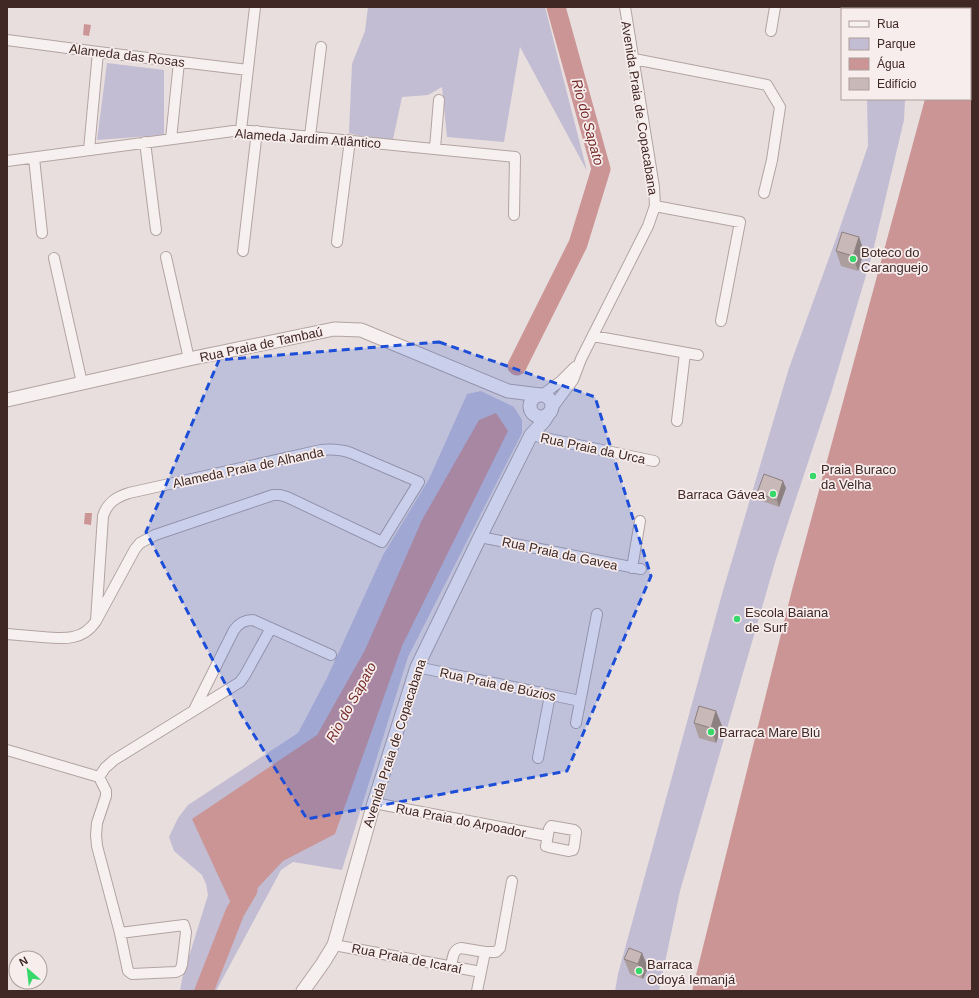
<svg xmlns="http://www.w3.org/2000/svg" width="979" height="998" font-family="Arial,sans-serif">
<rect width="100%" height="100%" fill="#e8dedd"/>
<path fill="#c2bdd3" d="M368 7H545L587 171 520 47 504 142 447 137 442 87 428 95 402 97 392 144 349 133 352 64 365 31Z
M859 7H905V9H860Z
M107 63 164 70V135L97 140Z
M867 99H905L904 120 872 255 831 393 776 559 680 891 659 991H615L618 974 722 594 789 368 837 236 868 146Z
M481 391 514 407 522 420V433L408 657 342 870 293 862 281 870 216 991H180L182 979 208 895 206 884 202 875 174 851 169 837 178 818 188 805 298 733 327 678 383 555 429 479 467 394Z"/>
<path fill="#cb9596" d="M929 7H972V991H692L792 590 925 99H970V9H929Z
M84 24 91 25 89 36 83 35Z
M496 413 508 431 402 646 335 834 283 861 235 912 192 819 317 735 365 650 422 520 479 420Z
M85 513H92L91 525 84 524Z"/>
<g fill="none" stroke-linecap="round" stroke-linejoin="round">
<path stroke="#cb9596" stroke-width="19" d="M517 366 578 244 601 169 556 7
M204 991 235 912 248 890"/>
<defs>
<path id="minor" d="M771 31 775 7
M7 40 98 52 248 70
M634 59 767 85 780 107 772 160 764 193
M241 130 255 7
M310 136 321 47
M171 139 179 62
M145 142 156 230
M435 148 439 100
M89 150 98 52
M34 158 42 233
M7 161 241 130 515 157 514 215
M655 206 740 222 721 321
M337 242 350 140
M243 251 257 131
M166 257 189 359
M54 258 82 383
M593 336 698 355
M542 395 561 381 575 367
M550 411 573 380 581 359 648 226 655 206 654 187 625 7
M677 421 685 353
M531 435 654 461
M480 537 641 569
M632 568 640 521
M7 634C19 635 30 636 42 637 63 639 83 641 96 621L135 549 140 543 155 535 273 495H280L287 497 382 542 419 482 351 453C340 449 332 449 321 450L129 493C116 497 107 503 103 516L96 621
M417 667 580 701
M194 710 234 630C239 623 244 620 253 620L331 655
M576 723 597 614
M7 750 99 777 105 768 114 760 240 682 245 675 271 628
M538 758 550 695
M99 777 106 791V796L97 823 96 835 97 846 120 933 128 971 132 974 176 972 180 970 182 965 186 932 184 925 120 933
M374 803 547 836
M551 826 574 830 576 832 574 847 573 850 569 851 549 847 546 846 549 829Z
M334 945 481 972
M485 952H496L500 948 512 881
M451 966C453 959 452 950 461 948L485 952 477 991"/>
<path id="tertiary" d="M530 406a11 11 0 1 1 22 0a11 11 0 1 1-22 0Z
M7 400 189 359 334 329 361 330 508 391 540 395
M303 991 323 963 334 945 374 803 417 667 480 537 531 435 544 421 549 413"/>
</defs>
<use href="#minor" stroke="#b2a4a2" stroke-width="12"/>
<use href="#tertiary" stroke="#b2a4a2" stroke-width="15"/>
<use href="#minor" stroke="#f6f1f0" stroke-width="10"/>
<use href="#tertiary" stroke="#f6f1f0" stroke-width="13"/>
</g>
<path fill="#ac9e9d" d="M859 237 864 252 858 271 841 266 836 251Z
M786 488 779 507 760 500 757 493Z
M716 711 722 726 716 743 699 738 694 723Z
M642 953 648 968 643 979 630 974 624 959Z"/>
<path fill="#8c8180" d="M859 237 864 252 858 271 853 256Z
M783 481 786 488 779 507 777 500Z
M716 711 722 726 716 743 711 728Z
M642 953 648 968 643 979 638 964Z"/>
<path fill="#c8b8b7" stroke="#8c8180" d="M842 232 859 237 853 256 836 251Z
M764 474 783 481 777 500 757 493Z
M699 706 716 711 711 728 694 723Z
M629 948 642 953 638 964 624 959Z"/>
<path fill="#1d4ed8" fill-opacity="0.2" stroke="#1d4ed8" stroke-width="3" stroke-dasharray="8 5" stroke-linejoin="round" d="M439 342 595 397 651 576 567 771 307 819 242 716 146 532 219 360Z"/>
<g fill="#37d86a" stroke="#f6edec" stroke-width="1.5">
<circle cx="853" cy="259" r="4"/>
<circle cx="813" cy="476" r="4"/>
<circle cx="773" cy="494" r="4"/>
<circle cx="737" cy="619" r="4"/>
<circle cx="711" cy="732" r="4"/>
<circle cx="639" cy="971" r="4"/>
</g>
<g text-anchor="middle" stroke-width="3.5" stroke-linejoin="round" paint-order="stroke">
<g font-size="13" fill="#402825" stroke="#f6edec">
<text transform="translate(127 55) rotate(7)" y="5">Alameda das Rosas</text>
<text transform="translate(640 108) rotate(81)" y="5">Avenida Praia de Copacabana</text>
<text transform="translate(308 138) rotate(4)" y="5">Alameda Jardim Atlântico</text>
<text transform="translate(261 344) rotate(-12)" y="5">Rua Praia de Tambaú</text>
<text transform="translate(593 448) rotate(12)" y="5">Rua Praia da Urca</text>
<text transform="translate(248 467) rotate(-12)" y="5">Alameda Praia de Alhanda</text>
<text transform="translate(560 553) rotate(12)" y="5">Rua Praia da Gavea</text>
<text transform="translate(498 684) rotate(12)" y="5">Rua Praia de Búzios</text>
<text transform="translate(394 743) rotate(-72)" y="5">Avenida Praia de Copacabana</text>
<text transform="translate(461 820) rotate(11)" y="5">Rua Praia do Arpoador</text>
<text transform="translate(407 958) rotate(11)" y="5">Rua Praia de Icaraí</text>
</g>
<g font-size="13" fill="#402825" stroke="#f6edec" text-anchor="start">
<text x="861" y="257">Boteco do<tspan x="861" dy="15">Caranguejo</tspan></text>
<text x="821" y="474">Praia Buraco<tspan x="821" dy="15">da Velha</tspan></text>
<text x="765" y="499" text-anchor="end">Barraca Gávea</text>
<text x="745" y="617">Escola Baiana<tspan x="745" dy="15">de Surf</tspan></text>
<text x="719" y="737">Barraca Mare Blú</text>
<text x="647" y="969">Barraca<tspan x="647" dy="15">Odoyá Iemanjá</tspan></text>
</g>
<g font-size="14" font-style="italic" fill="#772e2c" stroke="#f6edec">
<text transform="translate(588 122) rotate(75)" y="5">Rio do Sapato</text>
<text transform="translate(351 702) rotate(-61)" y="5">Rio do Sapato</text>
</g>
</g>
<rect width="979" height="998" fill="none" stroke="#402825" stroke-width="16"/>
<rect x="841" y="8" width="130" height="92" fill="#f6edec" stroke="#ad9e9c"/>
<rect x="849" y="21" width="20" height="6" fill="#f6f1f0" stroke="#ad9e9c"/>
<text x="877" y="28" font-size="12" fill="#402825">Rua</text>
<rect x="849" y="38" width="20" height="12" fill="#c2bdd3" stroke="#ad9e9c"/>
<text x="877" y="48" font-size="12" fill="#402825">Parque</text>
<rect x="849" y="58" width="20" height="12" fill="#cb9596" stroke="#ad9e9c"/>
<text x="877" y="68" font-size="12" fill="#402825">Água</text>
<rect x="849" y="78" width="20" height="12" fill="#c8b8b7" stroke="#ad9e9c"/>
<text x="877" y="88" font-size="12" fill="#402825">Edifício</text>
<g transform="translate(28 970) rotate(332)"><circle r="19" fill="#f6edec" stroke="#ad9e9c"/>
<path d="M0-3L7 15L0 10L-7 15Z" fill="#37d86a"/>
<text y="-6" font-size="11" font-weight="bold" text-anchor="middle" fill="#402825">N</text>
</g>
</svg>
